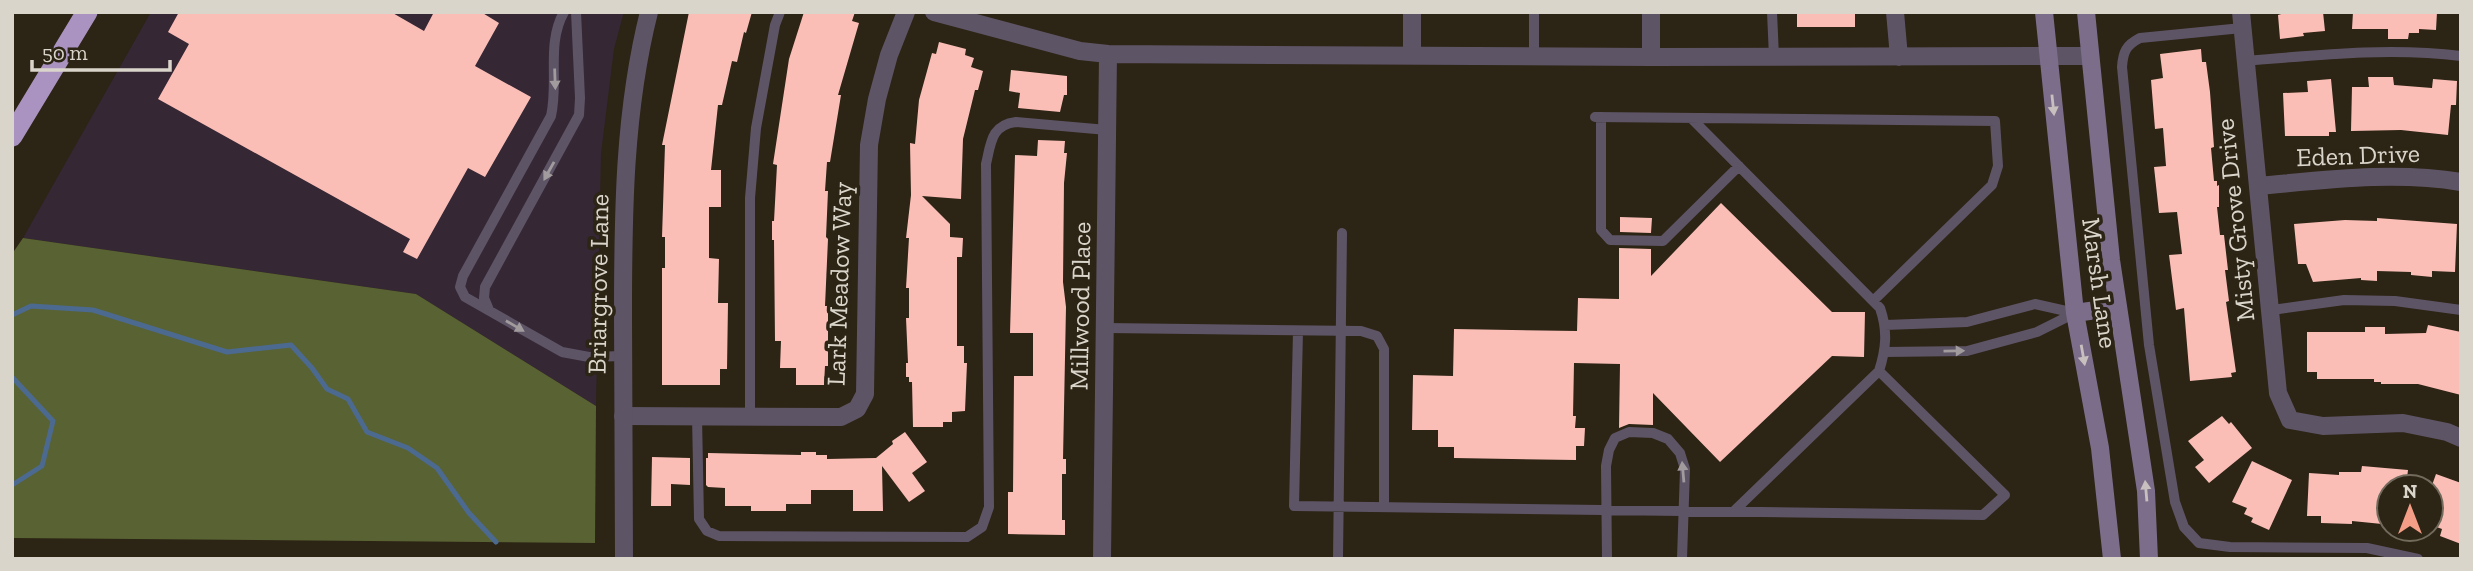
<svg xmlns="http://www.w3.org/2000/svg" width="2473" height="571" font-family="'Zilla Slab',serif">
<rect width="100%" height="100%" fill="#2c2414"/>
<path fill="#352734" d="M151 12H624L614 49 601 154 596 406 416 294 23 238Z"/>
<path fill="#596233" d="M23 238 416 294 596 406 595 543 12 538V254Z"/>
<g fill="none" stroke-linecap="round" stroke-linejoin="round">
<path stroke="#4c6a90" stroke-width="5" d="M12 315 31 306 93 310 227 352 291 345 312 368 327 389 348 399 367 432 408 448 437 468 469 513 496 542
M12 377 53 421 42 466 12 485"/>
</g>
<path fill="#fabeb7" d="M179 12H391L424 31 434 12H481L499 23 475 66 531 97 485 177 468 168 417 259 403 252 410 239 158 99 189 44 168 32Z
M689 12H752L746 33 744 32 737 62 732 61 722 105H718L711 170H721V207H709V258L719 259 718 303H728L727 369H720V385H662V268H665V237H662L665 145H662Z
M804 12H855L852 21 859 23 838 95H841L830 162H827L825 191H828L826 237 828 239 825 306H828V366H825L824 385H796V368H780L781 341H775L774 240H772V221H774L777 165 773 164 789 59Z
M1797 12H1855V27H1797Z
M2288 12H2323L2325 31 2303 33 2304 36 2280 39 2278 15Z
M2353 12H2437L2436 30 2419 29V33H2409L2408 39H2388V29H2352Z
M939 42 966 49 965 55 974 58 971 67 983 71 978 90H975L963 139 961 199 922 196 950 224V237L963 238 962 257H957V346H964V363H967L965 411 952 412V422H943V427H913L912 382H909V377H906V363H908L906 318H909V288H906L909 238H906L911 195 910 143 915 144 919 100 932 53 936 54Z
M2201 49 2202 62H2206L2210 92 2214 147 2211 148 2214 181H2217V186L2219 185V207H2217L2220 235H2224L2228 270H2225L2229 301 2226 302 2236 372 2231 373 2232 377 2190 381 2184 308 2176 310 2169 255 2182 254 2177 212 2159 213 2154 167 2166 166 2163 128 2155 129 2151 80 2163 78 2160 54Z
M1011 70 1067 76V95H1064L1060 112 1018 108 1020 93 1009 91Z
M2368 77H2393L2394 85 2432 88 2433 79 2457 81 2456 105H2451L2448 135 2401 130 2351 131 2352 87H2369Z
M2331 79 2336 132H2329V136H2285L2283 93 2308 92 2307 81Z
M1038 140 1065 141 1064 153H1067L1064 183 1063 282 1066 307 1063 459H1066V474H1062V520H1065V535L1008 534V492H1013L1014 376H1033V333H1010L1015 155 1037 156Z
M1721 203 1832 312H1865L1864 357 1832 356 1720 462 1653 393V425L1629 424 1619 428 1620 364 1574 363 1573 416H1576L1575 428H1585L1584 446H1576V460L1454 458V447H1438V430H1412L1413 375 1453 376 1454 329 1577 331 1578 298 1619 299V248L1651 249V276Z
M1620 217 1652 218 1651 233 1620 232Z
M2377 218 2457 224 2455 272 2432 271V277L2411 275V272L2377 271V281L2361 280V278L2313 282 2306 264H2298L2294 224 2345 220 2377 221Z
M2428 325 2461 332V395L2418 384H2381V382H2374V379H2317V372H2307V332H2365V327H2385V334L2426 333Z
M2222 416 2229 424 2231 422 2252 448 2209 483 2195 467 2204 460 2188 441Z
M905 432 927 462 912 473 925 491 909 502 882 466 883 511H853V490H811V504H786V511H751V506H725V488L708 487 706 485V458H708V453L801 455V452H816V455H827V459L876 458 893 444 892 441Z
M652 457 690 458V485L671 484V506H651Z
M2252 461 2292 480 2269 530 2251 522 2253 518 2244 514 2247 508 2232 502Z
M2362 466 2408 470 2406 487H2389V514L2383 513 2382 524 2352 521V524L2321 523V516H2307L2309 473 2339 475V472H2361Z
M2436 474 2461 483V544L2440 536 2442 529 2431 525V488Z"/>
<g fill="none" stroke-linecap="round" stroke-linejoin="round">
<path stroke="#5d5466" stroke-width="10" d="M564 12C546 44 559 81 551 116L463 276 460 287 465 297 562 352 589 357 623 356
M1534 12V56
M1772 12 1774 57
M2242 28 2140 38C2126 45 2123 52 2122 67L2149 345 2175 502 2184 527 2199 543 2230 547 2367 548 2418 559
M2246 61C2317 55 2389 47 2461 56
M1595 117 1995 121 1998 166 1992 185 1873 301
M1601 117V230L1610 240 1663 241 1739 166
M1691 118 1880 308C1888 331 1886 349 1879 371L1734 511
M489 310 484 298 485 287 579 115 580 98 576 12
M2272 310 2344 300 2395 301 2461 310
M1885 325 1967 322 2035 304 2075 313
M1106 328 1361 331 1377 336 1384 349V507
M1298 331 1294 506 1983 515 2005 495 1879 371
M1885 352 1967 351 2037 332 2075 313
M697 416 699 519 707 531 719 536 967 537 982 527 989 507 986 164C991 143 991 125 1016 122L1107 130
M750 416V198L756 128 775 25 780 12
M1338 559 1342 233
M1607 559 1606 466 1609 450 1615 438 1629 432 1653 433 1668 439 1680 453 1685 469 1682 559"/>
<path stroke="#5d5466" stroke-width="18" d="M934 12 1080 51 1108 54 1651 57 2048 56
M1895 12 1899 57
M2241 12 2278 393 2290 420 2323 426 2403 423 2447 432 2461 438
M1412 55V12
M1651 57V12
M2258 186C2326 180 2393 171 2461 182
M623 416 841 417 857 409 865 394 869 145 877 99 889 55 906 12
M1102 559 1108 54"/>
<path stroke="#5d5466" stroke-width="18" d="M2048 56H2090
M624 559C623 477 623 395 623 314 623 212 624 111 649 12"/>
<path stroke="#7c6d8a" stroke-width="18" d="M2044 12 2075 313 2100 448 2112 559
M2086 12 2111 260 2146 491 2149 559
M2075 313 2118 307"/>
<path stroke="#aa93c0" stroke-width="21" d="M12 136 87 12"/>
</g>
<defs><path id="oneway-solid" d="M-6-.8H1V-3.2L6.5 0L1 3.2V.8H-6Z" transform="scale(1.75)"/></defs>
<g fill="#a29b9e">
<use href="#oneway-solid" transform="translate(555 79) rotate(88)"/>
<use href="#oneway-solid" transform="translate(549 171) rotate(119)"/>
<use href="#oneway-solid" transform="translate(515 326) rotate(30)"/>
<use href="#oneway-solid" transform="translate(1954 351) rotate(-1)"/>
<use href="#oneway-solid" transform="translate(1683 472) rotate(-95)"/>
</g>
<g fill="#c7c0be">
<use href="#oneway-solid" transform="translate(2053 105) rotate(84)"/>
<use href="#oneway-solid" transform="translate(2083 355) rotate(80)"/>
<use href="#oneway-solid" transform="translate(2146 491) rotate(-95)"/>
</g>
<g text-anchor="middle" stroke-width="7" stroke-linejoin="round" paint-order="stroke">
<g font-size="26" fill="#dad5cb" stroke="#2c2414">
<text transform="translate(2358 155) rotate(-2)" y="9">Eden Drive</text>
<text transform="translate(2235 220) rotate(-96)" y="9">Misty Grove Drive</text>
<text transform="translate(2100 283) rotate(82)" y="9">Marsh Lane</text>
<text transform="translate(598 284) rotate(-89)" y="9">Briargrove Lane</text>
<text transform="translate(839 284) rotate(-88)" y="9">Lark Meadow Way</text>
<text transform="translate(1080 306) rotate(-89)" y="9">Millwood Place</text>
</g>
</g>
<rect width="2473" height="571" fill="none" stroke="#dad5cb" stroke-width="28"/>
<g transform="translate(2410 508)"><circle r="33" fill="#2c2414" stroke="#726b5d" stroke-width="2"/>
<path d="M0-5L12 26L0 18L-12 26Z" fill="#f49e88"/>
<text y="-10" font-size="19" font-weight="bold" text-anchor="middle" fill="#dad5cb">N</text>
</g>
<path d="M32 60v10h138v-10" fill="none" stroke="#dad5cb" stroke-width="3.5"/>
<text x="42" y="60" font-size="21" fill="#dad5cb" stroke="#2c2414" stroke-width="5" paint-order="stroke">50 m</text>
</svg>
